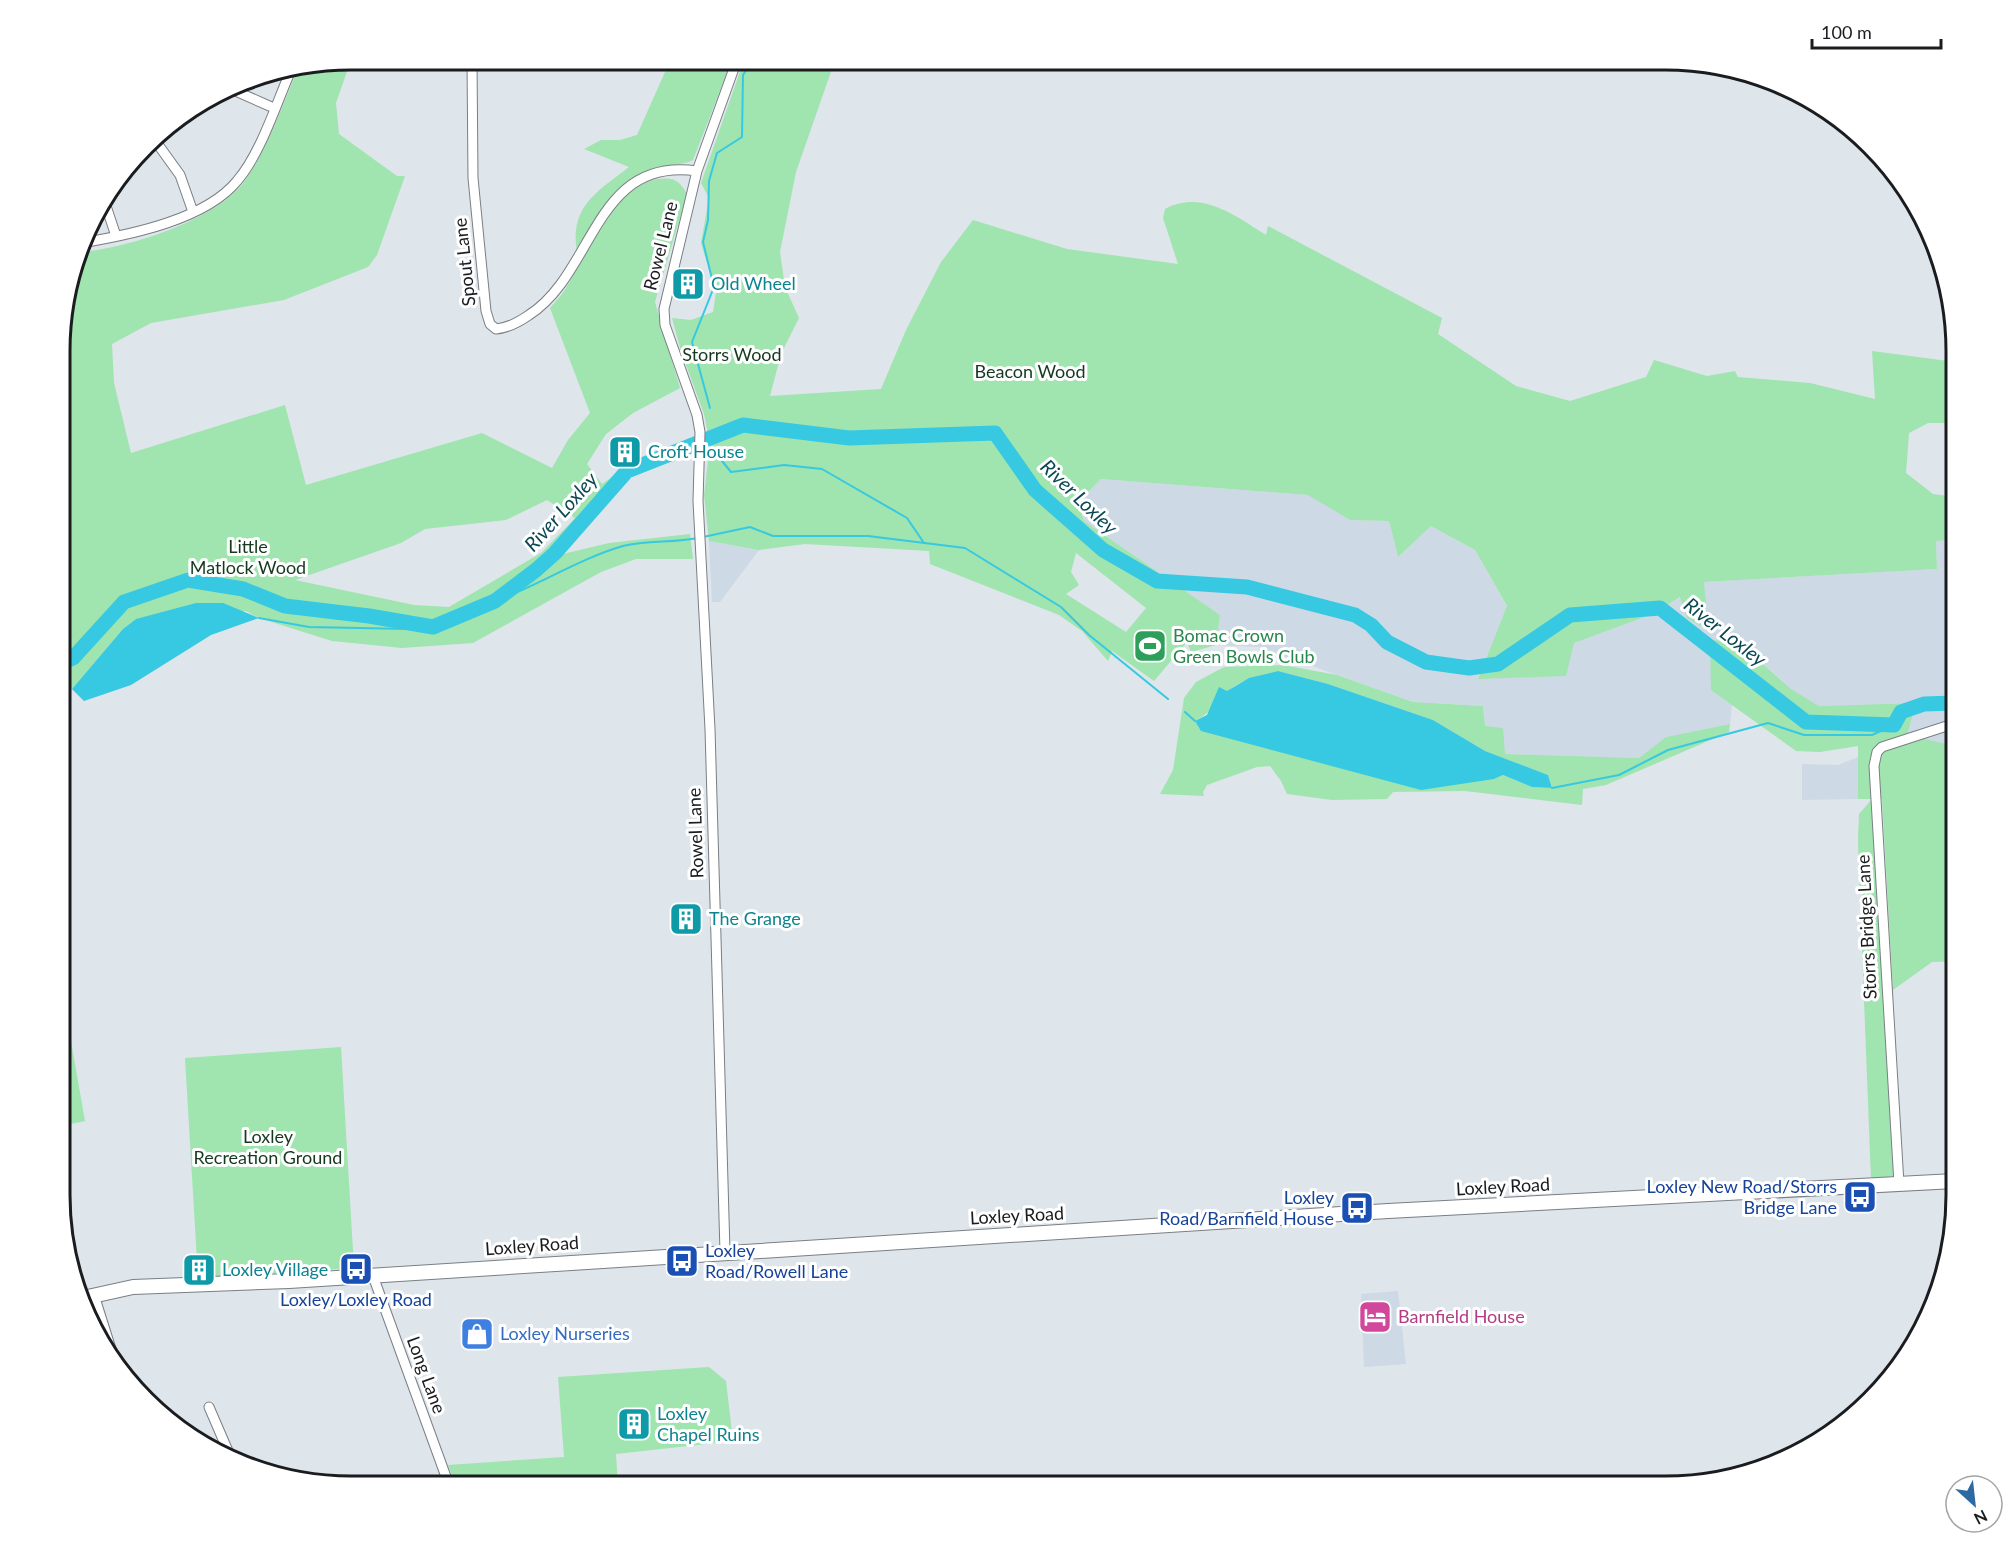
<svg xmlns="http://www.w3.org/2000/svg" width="2016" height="1546" font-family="Lato,sans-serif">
<rect width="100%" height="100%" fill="#dee5eb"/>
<path fill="#cdd9e5" d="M1101 479 1309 495 1350 520 1389 521 1398 557 1431 526 1475 550 1507 607 1478 678 1655 613 1681 597 1708 629 1703 582 1937 569 1936 541 1956 539V746L1906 735 1916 703 1819 706 1791 689 1739 642 1711 690 1732 705 1730 724 1666 737 1639 758 1504 754 1485 726 1483 706 1413 702 1259 647 1216 645 1220 615 1084 521 1078 502Z
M709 541 759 550 720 602H712Z
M1858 757V799L1802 800V764L1838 765Z
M1398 1291 1406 1364 1364 1367 1361 1294Z"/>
<path fill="#a0e4af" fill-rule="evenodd" d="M351 60 336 103 339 134 397 176H405L377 255 368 267 284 300 151 323 112 344 114 383 131 453 285 405 306 485 482 433 552 468 568 440 590 413 550 308C556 301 563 294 567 286 587 253 614 186 658 179 674 177 679 180 687 194L655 302 680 388 633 413 606 434 587 464 602 484 618 473 690 438 691 454 629 478 563 554 609 543 690 534 693 559H636L601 572 473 643 402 648 332 641 259 618 246 611 136 619 123 629 72 689 62 690 63 313 83 252C131 247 220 219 247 178 269 145 283 104 298 69ZM547 500 575 518 541 553 449 607 414 605 295 580 401 543 425 529 506 520Z
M684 60H732L693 160C682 166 665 164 652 169 614 186 597 217 577 251 569 207 598 191 629 167L584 149 601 140H620L637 135 669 63Z
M744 60H838L833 66 796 172 780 252 785 287 799 318 781 354 770 396 881 389 906 330 941 262 973 220 1067 249 1178 264 1163 218 1165 209C1201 189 1236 216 1266 235L1268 226 1442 318 1438 334 1516 386 1570 401 1646 377 1654 360 1707 376 1735 371 1738 377 1810 383 1875 399 1872 351 1956 362V423H1928L1909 433 1906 473 1933 494 1956 497V539L1936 541 1937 569 1704 582 1708 630 1687 618 1680 597 1655 613 1574 643 1566 676 1478 679 1507 606 1475 550 1431 526 1398 557 1389 521 1350 520 1308 495 1101 479 1078 502 1084 521 1220 615 1216 645 1191 652 1187 642 1154 681 1112 651 1108 661 1082 631 1059 615 930 564 929 551 805 544 759 550 709 541 704 495 710 444 704 414 681 351 672 318 691 320 713 312 717 286 710 273 701 243 709 198 701 183ZM1076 553 1146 608 1126 632 1066 594 1079 585 1071 572Z
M1710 640 1738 642 1791 689 1819 706 1916 703 1907 735 1956 746V961L1932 962 1893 990 1882 799H1872L1894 1176 1871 1179 1862 949 1863 896 1859 883 1858 839 1859 814 1872 799H1858V746L1820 752 1796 751 1711 690Z
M1283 665 1337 675 1413 702 1483 706 1485 726 1503 728 1505 754 1639 758 1666 737 1730 724 1729 732 1606 785 1583 789 1582 805 1465 791 1393 792 1387 799 1332 800 1287 794 1281 781 1270 766 1257 767 1207 785 1203 792 1204 796 1160 794 1173 770 1184 698 1196 682 1224 667ZM1278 671 1328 684 1433 720 1485 751 1548 775 1552 788 1532 787 1503 775 1494 779 1195 721C1209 714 1215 704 1226 693 1240 679 1260 676 1278 671Z
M61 984 85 1121 61 1126Z
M341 1047 354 1268 198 1278 185 1058Z
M709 1367 726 1381 733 1441 616 1454 618 1486 456 1485 448 1465 564 1457 558 1377Z"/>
<path fill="#36c9e1" d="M196 603H223L259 618 211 635 131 685 84 701 72 689 123 629 136 619Z
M1278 671 1328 684 1433 720 1485 751 1548 775 1552 788 1532 787 1503 775 1494 779 1421 790 1201 731 1195 721 1207 715 1219 687 1227 691 1249 678Z"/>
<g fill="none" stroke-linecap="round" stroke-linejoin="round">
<path stroke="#36c9e1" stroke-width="2" d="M710 408 692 342 714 287 703 242 708 220 709 181 717 153 742 137 743 75 753 60
M705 440 731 472 784 465 822 469 907 518 924 543
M703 537 750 527 773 536H868L965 548 1061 607 1089 635 1168 699
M495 601C538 586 578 559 623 546 647 540 674 543 698 538
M259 618 309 627 409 629 416 624
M1185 712 1195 721
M1552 788 1619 775 1668 750 1768 723 1804 735H1872L1894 725"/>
<path stroke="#36c9e1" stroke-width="15" d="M62 663 73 658 124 602 188 580 243 589 285 606 369 616 433 627 495 601 536 570 555 553 627 471 743 425 849 438 995 433 1035 490 1103 550 1157 581 1247 587 1355 615 1371 625 1387 642 1426 662 1469 668 1498 664 1570 615 1660 608 1806 722 1894 725 1901 712 1924 704 1956 703"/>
<defs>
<path id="minor" d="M472 60 473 178 486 311 490 324 496 329C508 328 519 322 529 315 595 273 594 156 697 171
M233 90 274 108
M154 139 180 175 193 212
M104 200 116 236
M87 242C133 234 206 219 237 181 261 153 276 104 291 70
M1899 1184 1874 766 1877 752 1882 747 1956 723
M725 1252 710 729 698 501 700 432 697 415 665 325 664 309 697 171 737 60
M373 1276 449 1485
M94 1295 112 1352
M209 1407 228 1451 225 1455"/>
<path id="secondary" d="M83 1298 133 1287 289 1281 1388 1211 1955 1181"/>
</defs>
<use href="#minor" stroke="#797f84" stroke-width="11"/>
<use href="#secondary" stroke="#797f84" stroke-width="16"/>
<use href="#minor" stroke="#fff" stroke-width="9"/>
<use href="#secondary" stroke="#fff" stroke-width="14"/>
</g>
<defs>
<symbol id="building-square" viewBox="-11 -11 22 22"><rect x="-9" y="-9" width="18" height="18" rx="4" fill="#0f9aa8" stroke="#fff"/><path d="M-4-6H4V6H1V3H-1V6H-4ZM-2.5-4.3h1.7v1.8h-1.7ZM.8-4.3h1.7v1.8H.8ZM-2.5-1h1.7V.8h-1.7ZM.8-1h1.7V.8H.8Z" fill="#fff"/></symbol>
<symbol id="stadium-square" viewBox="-11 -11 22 22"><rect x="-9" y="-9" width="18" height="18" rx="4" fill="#2e9e5b" stroke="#fff"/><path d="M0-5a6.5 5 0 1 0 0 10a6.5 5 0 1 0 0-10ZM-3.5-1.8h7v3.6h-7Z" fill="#fff"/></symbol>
<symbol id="bus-square" viewBox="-11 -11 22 22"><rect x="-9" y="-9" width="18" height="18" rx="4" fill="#1a4fb4" stroke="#fff"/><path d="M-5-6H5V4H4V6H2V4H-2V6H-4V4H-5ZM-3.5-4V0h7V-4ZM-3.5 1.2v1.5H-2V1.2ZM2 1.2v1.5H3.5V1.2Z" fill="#fff"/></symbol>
<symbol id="hotel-square" viewBox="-11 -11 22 22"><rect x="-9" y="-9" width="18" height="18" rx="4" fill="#d1479c" stroke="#fff"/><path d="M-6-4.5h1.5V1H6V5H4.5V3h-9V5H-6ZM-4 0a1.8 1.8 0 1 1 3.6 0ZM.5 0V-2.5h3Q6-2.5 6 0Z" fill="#fff"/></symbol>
<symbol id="shop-square" viewBox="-11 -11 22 22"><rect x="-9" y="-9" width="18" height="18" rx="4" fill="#3f7fe0" stroke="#fff"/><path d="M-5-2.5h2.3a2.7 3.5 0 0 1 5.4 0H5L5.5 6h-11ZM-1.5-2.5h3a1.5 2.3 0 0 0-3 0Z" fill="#fff"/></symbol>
</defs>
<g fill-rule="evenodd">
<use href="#building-square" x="669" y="265" width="38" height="38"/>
<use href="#building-square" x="606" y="433" width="38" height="38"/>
<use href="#stadium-square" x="1131" y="627" width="38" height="38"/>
<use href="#building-square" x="667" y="900" width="38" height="38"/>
<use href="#bus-square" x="1841" y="1178" width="38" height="38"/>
<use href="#bus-square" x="1338" y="1189" width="38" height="38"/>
<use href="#bus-square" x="663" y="1242" width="38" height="38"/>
<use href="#bus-square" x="337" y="1250" width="38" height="38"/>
<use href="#building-square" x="180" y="1251" width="38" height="38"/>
<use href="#hotel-square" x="1356" y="1298" width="38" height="38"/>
<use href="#shop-square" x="458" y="1315" width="38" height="38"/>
<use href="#building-square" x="615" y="1405" width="38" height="38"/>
</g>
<g text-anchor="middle" stroke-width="6" stroke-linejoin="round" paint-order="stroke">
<g font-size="18" fill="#1a1c1f" stroke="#fff">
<text transform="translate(661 246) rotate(-76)" y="6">Rowel Lane</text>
<text transform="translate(465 262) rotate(-96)" y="6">Spout Lane</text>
<text transform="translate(696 833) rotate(-92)" y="6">Rowel Lane</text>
<text transform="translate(1867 927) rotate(-93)" y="6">Storrs Bridge Lane</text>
<text transform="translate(1503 1187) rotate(-3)" y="6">Loxley Road</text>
<text transform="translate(1017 1216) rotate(-3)" y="6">Loxley Road</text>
<text transform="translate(532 1246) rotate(-4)" y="6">Loxley Road</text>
<text transform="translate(426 1375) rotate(70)" y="6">Long Lane</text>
</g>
<g font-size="18" fill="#0d838f" stroke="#fff" text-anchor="start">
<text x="711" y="290">Old Wheel</text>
<text x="648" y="458">Croft House</text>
<text x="709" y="925">The Grange</text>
<text x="222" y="1276">Loxley Village</text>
<text x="657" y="1420">Loxley<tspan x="657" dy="21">Chapel Ruins</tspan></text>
</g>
<g font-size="18" fill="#15391f" stroke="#fff">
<text x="732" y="361">Storrs Wood</text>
<text x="1030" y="378">Beacon Wood</text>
<text x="248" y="553">Little<tspan x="248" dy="21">Matlock Wood</tspan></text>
<text x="268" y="1143">Loxley<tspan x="268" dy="21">Recreation Ground</tspan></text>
</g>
<g font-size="18" fill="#27864d" stroke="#fff" text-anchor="start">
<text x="1173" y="642">Bomac Crown<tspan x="1173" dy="21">Green Bowls Club</tspan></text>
</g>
<g font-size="18" fill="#164399" stroke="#fff" text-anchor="end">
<text x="1837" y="1193">Loxley New Road/Storrs<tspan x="1837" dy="21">Bridge Lane</tspan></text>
<text x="1334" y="1204">Loxley<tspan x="1334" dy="21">Road/Barnfield House</tspan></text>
<text x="705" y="1257" text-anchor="start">Loxley<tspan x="705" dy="21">Road/Rowell Lane</tspan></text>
<text x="356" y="1306" text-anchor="middle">Loxley/Loxley Road</text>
</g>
<g font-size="18" fill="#b23c85" stroke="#fff" text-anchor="start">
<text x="1398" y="1323">Barnfield House</text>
</g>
<g font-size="18" fill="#366cbe" stroke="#fff" text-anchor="start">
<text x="500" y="1340">Loxley Nurseries</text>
</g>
<g font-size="20" font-style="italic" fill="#0a4953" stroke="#fff">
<text transform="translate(1079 497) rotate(44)" y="7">River Loxley</text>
<text transform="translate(561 512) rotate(-48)" y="7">River Loxley</text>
<text transform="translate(1725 632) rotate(38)" y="7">River Loxley</text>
</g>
</g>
<path d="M0 0H2016V1546H0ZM351 70H1665A281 281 0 0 1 1946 351V1195A281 281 0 0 1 1665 1476H351A281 281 0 0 1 70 1195V351A281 281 0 0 1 351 70Z" fill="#fff" fill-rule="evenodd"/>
<path fill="none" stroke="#1a1c1f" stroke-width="3" d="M351 70H1665A281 281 0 0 1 1946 351V1195A281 281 0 0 1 1665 1476H351A281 281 0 0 1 70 1195V351A281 281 0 0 1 351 70Z"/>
<g transform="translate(1974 1504) rotate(153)"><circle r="28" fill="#ffffff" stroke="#a3a4a5" stroke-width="1.5"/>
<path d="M0-4.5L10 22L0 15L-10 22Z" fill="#2e6aa2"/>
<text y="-9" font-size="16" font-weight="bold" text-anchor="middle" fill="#1a1c1f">N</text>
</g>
<path d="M1812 39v9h129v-9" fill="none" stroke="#1a1c1f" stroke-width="3"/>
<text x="1821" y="39" font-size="18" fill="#1a1c1f" stroke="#ffffff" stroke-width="4.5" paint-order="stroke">100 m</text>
</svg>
